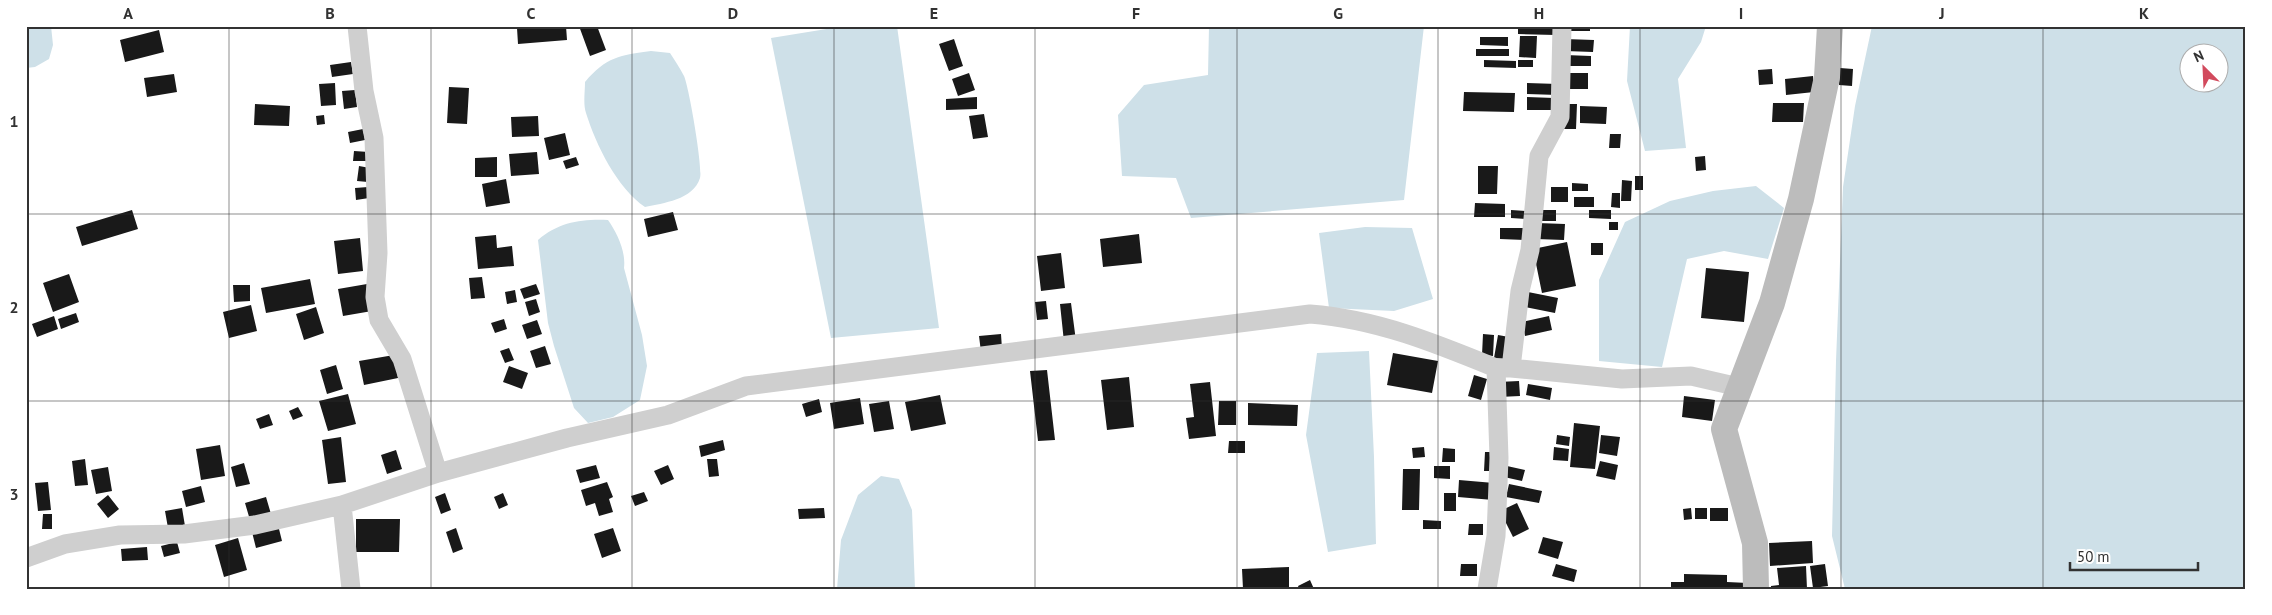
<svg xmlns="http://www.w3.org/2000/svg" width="2272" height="615" font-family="'PT Sans',sans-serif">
<rect width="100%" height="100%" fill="#fff"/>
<path fill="#cee0e8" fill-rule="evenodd" d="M26 26H51L53 45 49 59 35 67 26 68Z
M845 26H897L939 328 831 338 771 38Z
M1209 26H1356L1357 28 1424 26 1404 200 1191 218 1176 178 1122 176 1118 115 1144 85 1208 75Z
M1630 26H1706L1701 42 1678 79 1686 148 1645 151 1627 81Z
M1872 26H2246V589H1845L1832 536 1836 361 1843 187 1855 106ZM2190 52H2220V82H2190Z
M651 51 670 53C675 61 680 68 684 76 689 87 703 168 700 178 693 200 663 203 645 207 617 188 596 145 586 113 583 104 585 92 585 82 606 57 620 55 651 51Z
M1756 186 1784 208 1768 259 1724 251 1687 259 1662 367 1599 361V280L1625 222 1670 201 1713 191Z
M608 220C617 233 626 251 624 268L642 335 647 366 640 400 613 417 588 423 574 408 554 346 548 323 538 240C559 222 581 219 608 220Z
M1365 227 1412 228 1433 299 1394 311 1329 308 1319 233Z
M1369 351 1374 457 1376 544 1328 552 1306 435 1317 353Z
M881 476 899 479 912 510 915 589H837L841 540 858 495Z"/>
<path fill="#191919" d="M543 26H566L567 40 518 44 517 28Z
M579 26H597L606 50 590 56Z
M1518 26H1556V35L1518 34Z
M1566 26H1590V31H1566Z
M159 30 164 52 125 62 120 40Z
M1520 36H1537L1536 58 1519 57Z
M1480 37H1508V46L1480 45Z
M954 39 963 66 949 71 939 44Z
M1565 39 1594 40 1593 52 1565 51Z
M1476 49H1509V56H1476Z
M1565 55 1591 56V66H1565Z
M1484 60 1516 61V68L1484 67Z
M1518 60H1533V67H1518Z
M351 62 353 74 332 77 330 65Z
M1840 68 1853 69 1852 86 1839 85Z
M1772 69 1773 84 1759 85 1758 70Z
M969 73 975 90 958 96 952 79Z
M1567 73H1588V89H1567Z
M174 74 177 92 147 97 144 78Z
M1813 76 1814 92 1786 95 1785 79Z
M335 83 336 105 321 106 319 84Z
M1527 83 1558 84V95L1527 94Z
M449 87 469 88 467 124 447 123Z
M355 90 357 107 344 109 342 91Z
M1464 92 1515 93 1514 112 1463 111Z
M977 97V109L946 110V99Z
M1527 97 1554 98V110H1527Z
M1773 103H1804L1803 122H1772Z
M255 104 290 106 289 126 254 125Z
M1565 104H1577L1576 129H1564Z
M1580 106 1607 107 1606 124 1580 123Z
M984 114 988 137 973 139 969 116Z
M324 115 325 124 317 125 316 116Z
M538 116 539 136 512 137 511 117Z
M363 129 365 140 350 143 348 132Z
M565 133 570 155 549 160 544 138Z
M1610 134H1621L1620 148H1609Z
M354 151 369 152V161H353Z
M537 152 539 174 511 176 509 154Z
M1705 156 1706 170 1696 171 1695 157Z
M497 157V177H475V158Z
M576 157 579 165 566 169 563 161Z
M359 166 370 168 368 182 357 181Z
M1478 166H1498L1497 194H1478Z
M1635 176H1643V190H1635Z
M506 179 510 203 486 207 482 184Z
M1622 180 1632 181 1631 201H1621Z
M1572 183 1588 184V191H1572Z
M368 187 369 198 356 200 355 188Z
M1551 187H1568V202H1551Z
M1612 193H1620V208L1611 207Z
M1574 197H1594V207H1574Z
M1475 203 1505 204V217H1474Z
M132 210 138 229 82 246 76 227Z
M1511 210 1528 211V219L1511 218Z
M1538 210H1556V221H1537Z
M1589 210H1611V219L1589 218Z
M673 212 678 230 648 237 644 219Z
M1609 222H1618V230H1609Z
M1537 223 1565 224 1564 240 1536 239Z
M1500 228H1525V240L1500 239Z
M1139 234 1142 263 1103 267 1100 239Z
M496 235 497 248 512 246 514 266 478 269 475 237Z
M360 238 363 271 338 274 334 241Z
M1567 242 1576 286 1542 293 1533 249Z
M1591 243H1603V255H1591Z
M1061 253 1065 288 1041 291 1037 256Z
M1706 268 1749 272 1744 322 1701 318Z
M69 274 79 302 53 312 43 283Z
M482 277 485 298 471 299 469 278Z
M310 279 315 304 266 313 261 288Z
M367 284 372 311 343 316 338 289Z
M536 284 540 294 524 299 520 289Z
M233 285H250V301L234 302Z
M515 290 517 302 507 304 505 292Z
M1528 292 1558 298 1555 313 1525 307Z
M536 299 540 312 529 316 525 302Z
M1046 301 1048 319 1037 320 1035 302Z
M1071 303 1076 341 1064 342 1060 304Z
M251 305 257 331 229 338 223 312Z
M316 307 324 333 304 340 296 314Z
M76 313 79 322 61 329 58 319Z
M54 316 58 329 37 337 32 324Z
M1549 316 1552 330 1525 336 1522 322Z
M504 319 507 329 495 333 491 323Z
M537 320 542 334 527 339 522 325Z
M1001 334 1002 349 981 352 979 336Z
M1483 334 1494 335 1493 356 1482 355Z
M1498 335 1509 337 1506 359 1494 358Z
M545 346 551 364 536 368 530 351Z
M509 348 514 360 505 363 500 351Z
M1393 353 1438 361 1432 393 1387 385Z
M394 355 398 378 364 385 359 361Z
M336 365 343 389 327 394 320 370Z
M509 366 528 373 522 389 503 382Z
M1047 370 1055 440 1038 441 1030 371Z
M1474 375 1487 379 1481 400 1468 396Z
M1129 377 1134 427 1107 430 1101 380Z
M1519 381 1520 396 1499 397 1498 382Z
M1210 382 1216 436 1189 439 1186 418 1194 417 1190 384Z
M1528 384 1552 388 1550 400 1526 395Z
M348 394 356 424 328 431 319 401Z
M940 395 946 424 911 431 905 402Z
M1684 396 1715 400 1712 421 1682 417Z
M860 398 864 424 834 429 830 403Z
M819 399 822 412 806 417 802 404Z
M889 401 894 429 874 432 869 404Z
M1219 401H1236V425H1218Z
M1248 403 1298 405 1297 426 1248 425Z
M298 407 303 416 293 420 289 411Z
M269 414 273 425 260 429 256 419Z
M1574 423 1600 426 1595 469 1570 467Z
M1557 435 1570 437 1569 446 1556 444Z
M1601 435 1620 437 1617 456 1599 453Z
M341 437 346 482 328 484 322 440Z
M723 440 725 450 701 457 699 446Z
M1229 441H1245V453H1228Z
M220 445 225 476 201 480 196 449Z
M1424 447 1425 457 1413 458 1412 448Z
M1554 447 1569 449 1568 461 1553 460Z
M1443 448 1455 449V462H1442Z
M396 450 402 469 387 474 381 455Z
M1485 452H1495V471H1484Z
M85 459 88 485 75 486 72 461Z
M707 459H717L719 476 709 477Z
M1600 461 1618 465 1615 480 1596 476Z
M244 463 250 484 236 487 231 467Z
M596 465 600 478 580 483 576 470Z
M668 465 674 479 661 485 654 471Z
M1434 466H1450V479L1434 478Z
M1507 466 1525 470 1522 481 1504 477Z
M108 467 112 491 96 494 91 470Z
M1403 469H1420L1419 510H1402Z
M1459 480 1494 483 1493 500 1458 497Z
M48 482 51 510 38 511 35 483Z
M607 482 613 497 609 499 613 512 599 516 595 503 586 506 581 490Z
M1509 484 1542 491 1539 503 1506 497Z
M201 486 205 502 186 507 182 491Z
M644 492 648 501 635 506 631 496Z
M445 493 451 510 441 514 435 497Z
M503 493 508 505 499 509 494 497Z
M1444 493H1456V511H1444Z
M108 495 119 509 108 518 97 504Z
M266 497 271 514 250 520 245 503Z
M1517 503 1529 529 1513 537 1500 511Z
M182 508 185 526 168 528 165 511Z
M824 508 825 518 799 519 798 509Z
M1691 508 1692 519 1684 520 1683 509Z
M1695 508H1707V519H1695Z
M1710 508H1728V521H1710Z
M43 514H52V529H42Z
M356 519H400L399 552H356Z
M1423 520 1441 521V529H1423Z
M1469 524H1483V535H1468Z
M278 525 282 541 256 548 252 532Z
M456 528 463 549 453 553 446 532Z
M613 528 621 551 602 558 594 534Z
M1543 537 1563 542 1558 559 1538 553Z
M238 538 247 570 224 577 215 545Z
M1812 541 1813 563 1770 566 1769 543Z
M177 542 180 553 164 557 161 546Z
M147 547 148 560 122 561 121 549Z
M1461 564H1477V576H1460Z
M1556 564 1577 570 1574 582 1552 576Z
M1825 564 1828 586 1813 588 1810 566Z
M1806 566 1807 589H1771V586L1779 585 1777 568Z
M1289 567V587L1243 589 1242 569Z
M1684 574 1727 575V582L1748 583V589H1671V582H1684Z
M1310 580 1314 589H1299L1298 586Z"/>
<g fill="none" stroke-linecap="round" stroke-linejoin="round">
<path stroke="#cfcfcf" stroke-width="19" d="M357 26 364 91 374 138 378 253 375 297 379 320 402 359 438 473
M1511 368 1622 379 1691 376 1739 387
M342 505 351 589
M26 558 65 544 120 535 184 534 255 525 342 505 438 473 567 438 668 415 746 386 1310 314C1376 319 1435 343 1496 368
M1487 589 1496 536 1499 458 1496 368H1511L1520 291 1530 250 1539 156 1560 117 1562 26"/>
<path stroke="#bcbcbc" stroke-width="26" d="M1756 589 1755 543 1724 429 1772 303 1801 199 1827 77 1830 26"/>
</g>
<path fill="none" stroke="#323232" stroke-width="1" stroke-opacity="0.55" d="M229 26V589M431 26V589M632 26V589M834 26V589M1035 26V589M1237 26V589M1438 26V589M1640 26V589M1841 26V589M2043 26V589M26 214H2246M26 401H2246"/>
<rect width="2272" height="615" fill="none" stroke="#ffffff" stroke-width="55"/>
<g transform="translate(2204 68) rotate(336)"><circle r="24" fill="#ffffff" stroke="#adadad"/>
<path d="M0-4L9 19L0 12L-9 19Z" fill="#d24a5d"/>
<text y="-8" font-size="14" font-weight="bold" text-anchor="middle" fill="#323232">N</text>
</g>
<path d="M2070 562v8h128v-8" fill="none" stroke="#323232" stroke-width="2.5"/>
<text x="2077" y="562" font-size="15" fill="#323232" stroke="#ffffff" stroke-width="4" paint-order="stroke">50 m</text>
<rect x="28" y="28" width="2216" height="560" fill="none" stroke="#323232" stroke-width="2"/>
<g font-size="16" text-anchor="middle" font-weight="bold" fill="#323232">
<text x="128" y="19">A</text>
<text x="330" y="19">B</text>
<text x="531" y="19">C</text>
<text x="733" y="19">D</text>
<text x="934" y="19">E</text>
<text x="1136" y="19">F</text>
<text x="1338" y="19">G</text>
<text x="1539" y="19">H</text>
<text x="1741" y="19">I</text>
<text x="1942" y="19">J</text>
<text x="2144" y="19">K</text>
<text x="14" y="127">1</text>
<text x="14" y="313">2</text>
<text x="14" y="500">3</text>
</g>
</svg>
